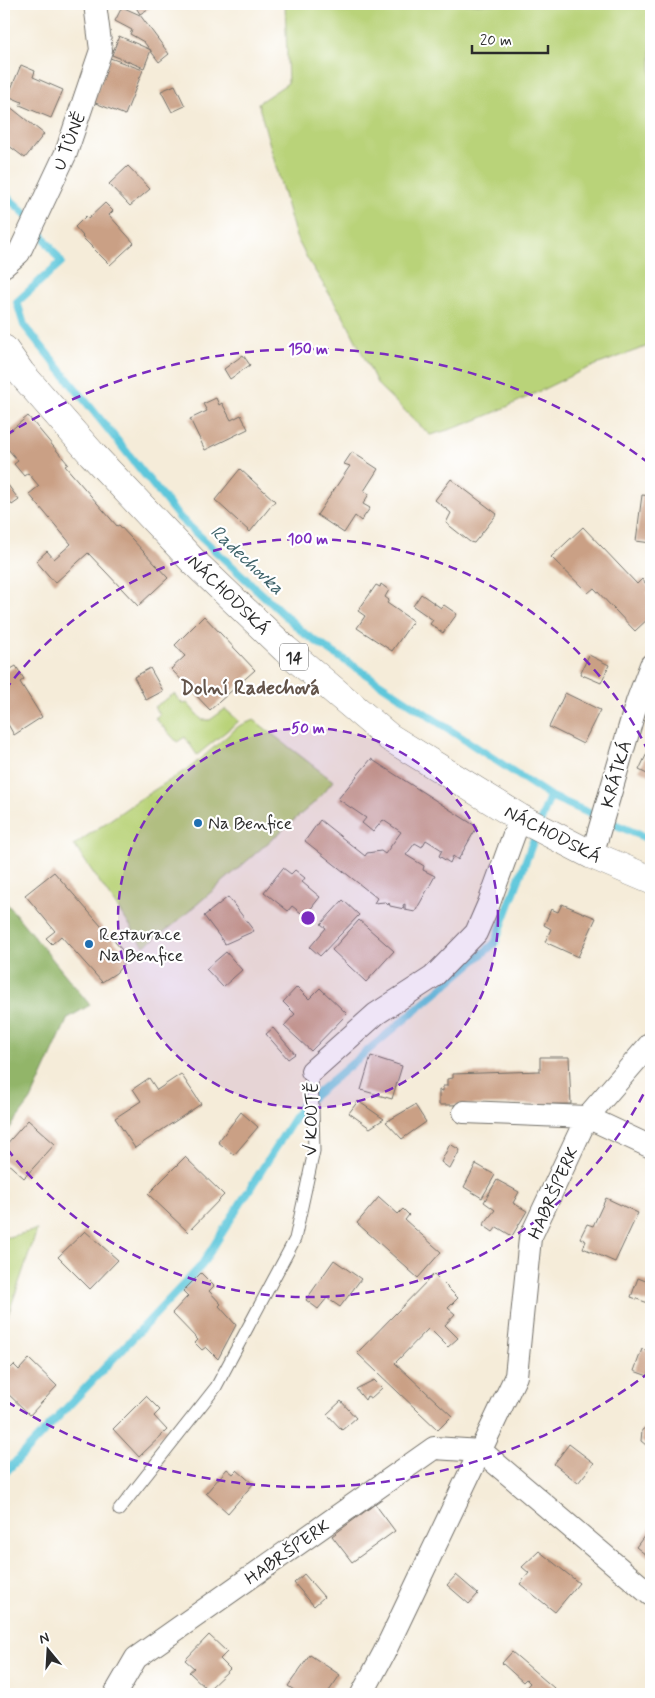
<svg xmlns="http://www.w3.org/2000/svg" width="655" height="1698" font-family="Mynerve,sans-serif">
<rect width="100%" height="100%" fill="#fff"/>
<filter id="ink" filterUnits="userSpaceOnUse"><feTurbulence type="fractalNoise" baseFrequency=".02" numOctaves="2"/><feDisplacementMap in="SourceGraphic" scale="10" xChannelSelector="R" yChannelSelector="G"/><feConvolveMatrix kernelMatrix="1 2 1 2 8 2 1 2 1" color-interpolation-filters="sRGB"/></filter>
<filter id="wash" filterUnits="userSpaceOnUse"><feTurbulence type="fractalNoise" baseFrequency=".0096" numOctaves="4" result="noise"/><feDisplacementMap in="SourceGraphic" scale="20" xChannelSelector="R" yChannelSelector="G"/><feGaussianBlur stdDeviation="1.12" result="paint"/><feColorMatrix in="noise" values="0 0 0 0 0 0 0 0 0 0 0 0 0 0 0 0 0 1.4 0 .05"/><feComposite in="paint" operator="in"/></filter>
<g filter="url(#wash)">
<rect width="100%" height="100%" fill="#f5ecd9"/>
<path fill="#b9d379" stroke="#727f52" d="M285 4H651V345C627 354 602 362 579 372 530 395 483 422 430 435L378 385 346 321 307 258 296 237 258 103 288 83Z
M174 694 183 704 187 703 202 720H210L225 709 239 721 197 755 185 737 177 742 155 718 160 714 154 707Z
M254 720 333 781 316 801 172 926 144 946 74 845 137 801 192 766 239 726Z
M37 1230 4 1327V1238Z"/>
<path fill="#92b569" stroke="#5e704a" d="M4 900 90 1005 68 1018 31 1100 4 1136Z"/>
<g fill="none" stroke-linecap="round" stroke-linejoin="round">
<path stroke="#5fc7db" stroke-width="8" d="M4 194 30 218 61 262 17 302 24 325 179 517 305 634 550 796 651 840
M4 1474 201 1266 302 1106 495 943 550 796"/>
</g>
<g id="blocks">
<path fill="#caa085" d="M134 4H156L140 14Z
M122 7 140 15 169 54 159 62 144 42 130 34 132 30 115 21Z
M119 36 151 50 144 68 112 55Z
M110 58 143 70 125 115 93 102Z
M21 65 35 71 33 77 63 90 51 118 20 105 22 102 8 96Z
M175 85 185 106 172 112 161 91Z
M4 102 44 134 25 158 4 142Z
M128 166 150 189 130 206 109 184Z
M105 203 113 211 109 215 134 243 110 265 82 237 83 236 75 227 86 216 88 219Z
M243 355 250 365 230 379 224 369Z
M216 398 219 405 222 403 231 420 241 415 248 429 205 450 190 419 207 411 203 404Z
M28 416 68 464 65 466 117 526 119 525 168 578 138 606 88 553 55 583 36 561 47 551 54 559 71 544 29 494 39 486 28 473 24 476 14 464 18 461 8 449 4 453V436Z
M352 452 378 469 364 491 369 494 363 504 370 508 361 521 355 516 344 533 317 515 350 466 344 464Z
M240 469 275 501 250 532 215 500Z
M451 479 497 514 474 543 470 542 446 523 451 513 435 500Z
M8 485 19 500 12 505 4 494V487Z
M642 495 651 496V543L636 541Z
M583 527 637 584 642 579 650 589 646 593 651 599V616L635 631 594 588 588 593 551 557Z
M381 584 389 590 385 597 389 600 387 603 413 621 392 651 357 628 365 616 358 611 376 585 380 587Z
M421 594 441 608 444 605 457 614 443 633 430 624 433 620 413 606Z
M204 616 255 670 210 710 171 669 185 656 175 645Z
M589 655 609 665 601 683 580 674Z
M16 666 24 679 20 682 42 717 14 735 4 717V673Z
M150 668 163 691 146 700 134 677Z
M565 693 600 710 583 744 549 727Z
M651 745V776L639 770Z
M371 759 477 827 458 860 453 856 450 863 439 856 442 850 426 840 422 847 415 843 406 855 424 866 423 870 435 876 415 912 405 910V904L403 905 404 909 390 906 389 903 388 905 385 902 374 903 377 898 305 841 320 820 365 856 367 853 381 851 385 854 401 832 383 820 373 832 362 823 366 818 338 799Z
M283 868 291 874 295 870 305 878 302 882 320 897 305 916 292 906 288 911 264 892Z
M54 872 129 958 116 973 102 982 61 936 52 944 46 938 55 931 25 895Z
M228 897 254 931 225 944 204 916Z
M343 900 359 915 320 956 310 947 326 928 321 924Z
M562 904 596 918 578 957 545 942 551 929 544 925 551 909 558 912Z
M359 920 394 951 366 982 332 950Z
M226 952 242 970 223 987 206 969Z
M297 987 309 999 320 988 347 1014 311 1051 284 1026 295 1014 283 1002Z
M273 1028 295 1054 288 1059 266 1034Z
M371 1056 402 1066 392 1099 361 1090Z
M540 1057H569L571 1104 439 1105V1090L443 1091V1086H447V1079L453 1078V1074L540 1071Z
M181 1074 201 1104 135 1148 115 1118 141 1101 133 1089 149 1078 157 1090Z
M358 1101 384 1119 370 1128 349 1113Z
M415 1105 426 1122 402 1139 386 1122Z
M241 1112 258 1127 234 1155 218 1142Z
M28 1120 55 1144 24 1178 4 1160V1147Z
M450 1144 460 1150 450 1169 441 1162Z
M185 1157 224 1195 188 1232 148 1194Z
M476 1164 495 1175 482 1198 464 1187Z
M497 1180 519 1192 513 1203 527 1211 512 1236 497 1227 493 1232 483 1225 495 1210 484 1202Z
M379 1197 398 1214 403 1209 409 1215 405 1220 441 1252 418 1278 357 1223Z
M606 1198 638 1213 615 1262 583 1248 586 1241 580 1238 587 1224 593 1226Z
M85 1231 118 1260 90 1289 58 1257Z
M334 1260 361 1279 340 1307 327 1298 318 1309 306 1300Z
M201 1273 214 1286 209 1291 221 1304 219 1306 236 1325 218 1359 206 1347 202 1350 195 1343 198 1340 172 1313 188 1296 183 1291Z
M434 1274 458 1298 448 1308 455 1314 445 1325 458 1338 448 1347 429 1328 395 1363 452 1416 438 1430 357 1353Z
M638 1278 651 1283V1304L631 1297Z
M642 1349 651 1352V1366L648 1376 634 1371Z
M29 1359 57 1386 30 1415 4 1390V1375L14 1365 19 1370Z
M374 1380 382 1388 371 1398 367 1396 365 1400 356 1389Z
M146 1396 160 1410 154 1416 167 1430 139 1457 113 1429Z
M341 1401 356 1418 342 1430 327 1414Z
M648 1426H651V1449L641 1441 642 1430Z
M569 1444 594 1463 578 1483 554 1464Z
M227 1469 233 1474 237 1470 253 1484 228 1513 206 1493Z
M375 1504 395 1531 352 1562 332 1536Z
M651 1527V1559L636 1547Z
M539 1551 579 1583 555 1612 520 1584 529 1573 522 1567Z
M304 1574 324 1597 314 1606 294 1583Z
M456 1575 478 1594 469 1604 447 1585Z
M209 1635 227 1652 220 1659 230 1669 208 1690 189 1672 194 1668 185 1660Z
M512 1652 561 1694H520L530 1683 526 1679 523 1682 502 1663Z
M310 1655 340 1675 327 1694H300L288 1686Z"/>
</g>
</g>
<g filter="url(#ink)">
<use href="#blocks" fill-opacity="0" stroke="#726f68" stroke-width="1"/>
<g fill="none" stroke-linecap="round" stroke-linejoin="round">
<defs>
<path id="lane" d="M119 1510 216 1387 295 1239 314 1151 312 1071"/>
<path id="street" d="M4 266 19 253 66 153 101 50 95 4
M592 855 637 702 651 665
M312 1071 376 1014 433 977 476 933 489 903 520 818
M464 1112 587 1117 651 1147
M115 1694 136 1658 434 1448 481 1451 651 1595
M362 1694 384 1653 516 1376 530 1238 587 1117 651 1043"/>
<path id="primary" d="M4 349 21 373 92 454 193 561 285 649 389 737 520 818 592 855 651 880"/>
</defs>
<use href="#lane" stroke="#726f68" stroke-width="13"/>
<use href="#street" stroke="#726f68" stroke-width="24"/>
<use href="#primary" stroke="#726f68" stroke-width="29"/>
<use href="#lane" stroke="#fff" stroke-width="11"/>
<use href="#street" stroke="#fff" stroke-width="22"/>
<use href="#primary" stroke="#fff" stroke-width="28"/>
</g>
</g>
<circle cx="308" cy="918" r="190" fill="#7b2cbf" fill-opacity=".12"/>
<g fill="none" stroke="#7b2cbf" stroke-width="2.5" stroke-dasharray="9 6">
<circle cx="308" cy="918" r="190"/>
<path d="M650 1081A379 379 0 0 1 5 1146M5 690A379 379 0 0 1 650 755"/>
<path d="M650 1372A569 569 0 0 1 6 1401M6 435A569 569 0 0 1 650 464"/>
</g>
<g fill="#1f6fb2" stroke="#fff" stroke-width="2">
<circle cx="198" cy="823" r="5"/>
<circle cx="89" cy="944" r="5"/>
</g>
<g text-anchor="middle" stroke-width="4.5" stroke-linejoin="round" paint-order="stroke">
<rect fill="#fff" stroke="#6b6b6b" stroke-width="1" x="280" y="643.5" width="28" height="27" rx="4"/>
<g font-size="16" font-weight="bold" fill="#2b2b2b">
<text x="294" y="663">14</text>
</g>
<g font-size="18" fill="#2b2b2b" stroke="#fff">
<text transform="translate(69 141) rotate(-69)" y="6">U TŮNĚ</text>
<text transform="translate(229 595) rotate(44)" y="6">NÁCHODSKÁ</text>
<text transform="translate(616 774) rotate(-74)" y="6">KRÁTKÁ</text>
<text transform="translate(553 834) rotate(27)" y="6">NÁCHODSKÁ</text>
<text transform="translate(311 1119) rotate(-89)" y="6">V KOUTĚ</text>
<text transform="translate(553 1193) rotate(-66)" y="6">HABRŠPERK</text>
<text transform="translate(287 1552) rotate(-35)" y="6">HABRŠPERK</text>
</g>
<g font-size="18" fill="#2b2b2b" stroke="#fff" text-anchor="start">
<text x="208" y="829">Na Benfice</text>
<text x="99" y="940">Restaurace<tspan x="99" dy="21">Na Benfice</tspan></text>
</g>
<g font-size="19" font-style="italic" fill="#3d6269" stroke="#fff">
<text transform="translate(248 559) rotate(43)" y="7">Radechovka</text>
</g>
<g font-size="20" font-weight="bold" fill="#63544a" stroke="#fff">
<text x="250" y="694">Dolní Radechová</text>
</g>
</g>
<circle cx="308" cy="918" r="8" fill="#7b2cbf" stroke="#fff" stroke-width="2.5"/>
<g font-size="15" text-anchor="middle" font-weight="bold" fill="#7b2cbf" stroke="#fff" stroke-width="4.5" stroke-linejoin="round" paint-order="stroke">
<text x="308" y="354">150 m</text>
<text x="308" y="544">100 m</text>
<text x="308" y="733">50 m</text>
</g>
<rect width="655" height="1698" fill="none" stroke="#fff" stroke-width="20"/>
<g transform="translate(48 1650) rotate(342)" stroke="#ffffff" stroke-width="4" paint-order="stroke">
<path d="M0-4L9 19L0 12L-9 19Z" fill="#2b2b2b"/>
<text y="-8" font-size="14" font-weight="bold" text-anchor="middle" fill="#2b2b2b">N</text>
</g>
<path d="M472 45v8h76v-8" fill="none" stroke="#2b2b2b" stroke-width="2.5"/>
<text x="480" y="45" font-size="15" fill="#2b2b2b" stroke="#ffffff" stroke-width="4" paint-order="stroke">20 m</text>
</svg>
